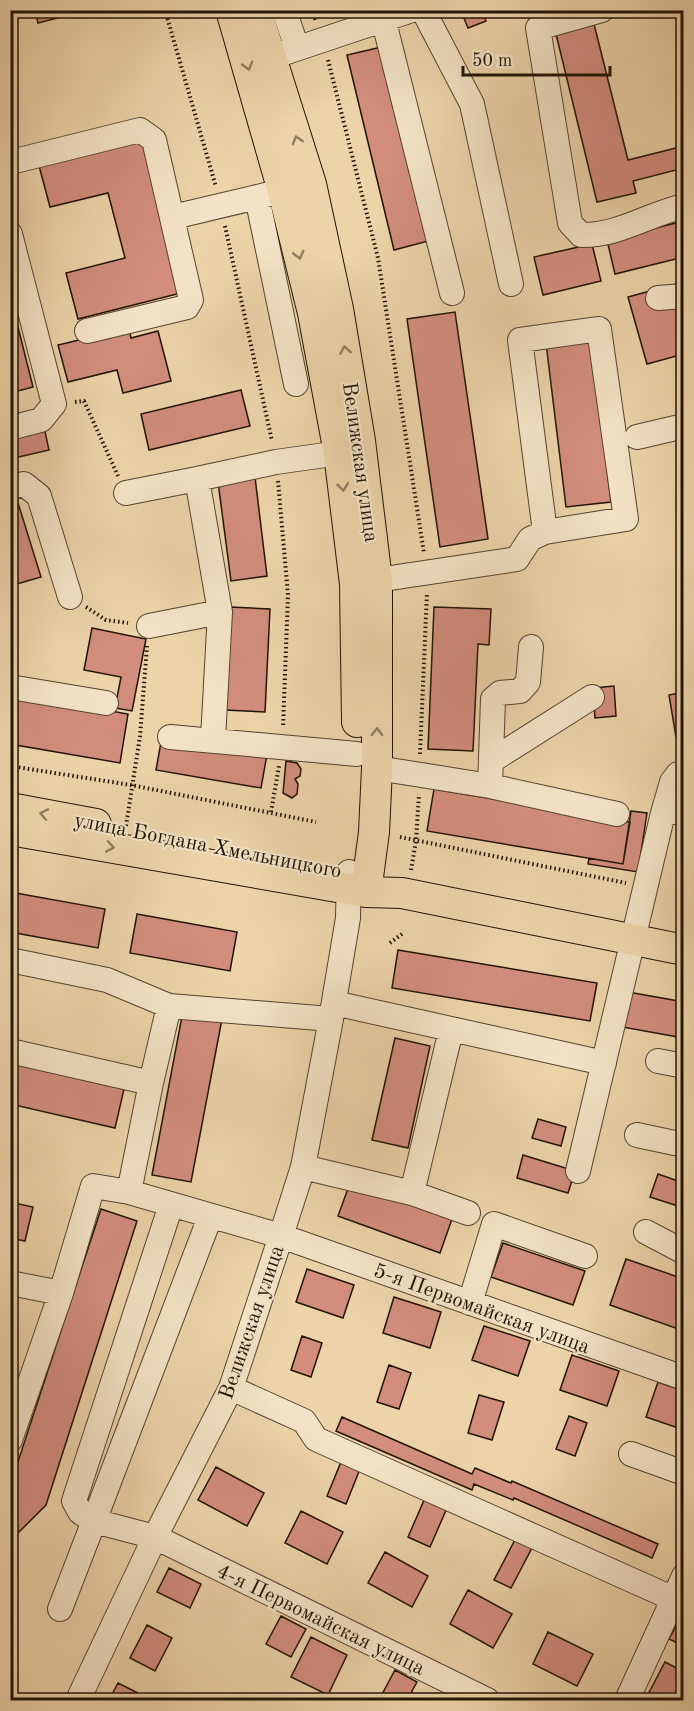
<svg xmlns="http://www.w3.org/2000/svg" width="694" height="1711" font-family="'Old Standard TT',serif">
<rect width="100%" height="100%" fill="#ecd3a8"/>
<filter id="stains"><feTurbulence type="fractalNoise" baseFrequency=".00333" numOctaves="4"/><feColorMatrix values="0 0 0 0 .2 0 0 0 0 .09 0 0 0 0 .02 0 0 0 .5 -.17"/></filter>
<radialGradient id="worn" r=".72"><stop offset=".6" stop-color="#630" stop-opacity="0"/><stop offset="1" stop-color="#630" stop-opacity=".3"/></radialGradient>
<path fill="#d28d7d" stroke="#201305" stroke-width="1.5" d="M35 10H88L38 23Z
M452 10H482L486 21 468 28 461 11 453 14Z
M593 20 628 160 684 146V168L633 181 636 193 597 202 555 30Z
M386 46 432 240 394 250 347 55Z
M142 136 181 293 78 319 66 273 125 258 108 193 50 207 38 162Z
M684 221V257L615 274 607 240Z
M592 244 601 281 543 295 534 257Z
M676 284 680 300H684V354L647 364 628 297Z
M10 295 33 387 10 393Z
M455 312 488 539 440 547 407 319Z
M129 328 131 338 158 331 171 381 123 393 117 370 68 382 58 345Z
M591 337 611 502 566 507 546 343Z
M241 390 250 426 149 450 141 414Z
M41 413 49 450 10 459V420Z
M10 477 41 577 10 586Z
M255 477 267 576 231 581 218 482Z
M230 607 270 609 265 712 225 710Z
M434 607 491 609 489 645 478 644 473 751 428 749Z
M92 628 146 639 132 711 115 708 121 677 84 670Z
M614 686 616 716 595 718 593 688Z
M684 692V736L676 737 669 695Z
M10 693 128 714 120 763 10 744Z
M163 731 268 749 261 788 156 770Z
M286 761 297 763 301 769 300 776 295 779 298 784 297 794 292 798 283 793Z
M434 789 630 822 623 864 427 831Z
M631 811 647 813 638 872 588 864 589 858 623 864Z
M10 892 105 909 98 948 10 932Z
M137 914 237 932 230 971 130 953Z
M398 950 597 983 590 1021 392 988Z
M628 992 684 1002V1038L622 1027Z
M183 1011 222 1019 191 1182 152 1175Z
M395 1038 430 1046 408 1148 372 1140Z
M10 1063 124 1089 115 1128 10 1104Z
M538 1119 566 1127 561 1146 532 1138Z
M523 1155 575 1171 568 1193 517 1178Z
M658 1174 684 1183V1208L650 1197Z
M350 1183 452 1219 440 1253 338 1216Z
M10 1202 33 1207 25 1241 10 1238Z
M101 1209 137 1221 46 1505 10 1541V1486Z
M503 1243 585 1271 573 1305 491 1277Z
M626 1259 684 1279V1331L610 1305Z
M307 1269 354 1285 343 1318 296 1302Z
M394 1297 441 1312 430 1348 383 1333Z
M484 1326 530 1341 518 1376 472 1360Z
M302 1336 322 1343 311 1377 291 1370Z
M572 1355 619 1371 607 1406 560 1390Z
M389 1365 411 1373 399 1409 377 1402Z
M658 1382 684 1391V1430L646 1417Z
M479 1395 504 1402 492 1440 468 1433Z
M569 1416 587 1423 575 1456 556 1449Z
M342 1417 472 1474 475 1468 511 1483 512 1481 658 1544 652 1558 514 1498 513 1500 474 1484 472 1490 336 1431Z
M341 1462 360 1469 346 1504 327 1496Z
M216 1467 264 1493 247 1526 198 1500Z
M425 1498 447 1508 430 1547 408 1537Z
M301 1511 343 1532 327 1564 285 1543Z
M517 1536 534 1544 511 1588 494 1580Z
M385 1552 428 1576 412 1607 368 1583Z
M169 1568 201 1584 190 1608 157 1592Z
M468 1590 512 1614 493 1648 450 1624Z
M281 1616 306 1629 291 1657 266 1644Z
M679 1620 684 1622V1646L669 1639Z
M147 1625 172 1638 155 1671 130 1658Z
M548 1632 593 1654 577 1686 533 1664Z
M311 1637 347 1655 328 1695 291 1677Z
M665 1662 684 1672V1681L674 1700H645Z
M395 1670 417 1682 407 1700H379Z
M118 1683 144 1696 141 1700H109Z"/>
<g fill="none" stroke-linecap="round" stroke-linejoin="round">
<defs>
<path id="minor" d="M284 10 297 48
M381 10 452 293
M423 10 472 104 511 284
M602 10 538 28 570 223 581 235C618 236 649 214 684 206
M272 57 412 10
M15 161 140 130 154 140 191 300 187 307 87 331
M257 197 296 384
M173 217 274 193
M10 234 54 404 41 420 10 428
M658 298 684 296
M637 437 684 426
M10 487 24 484 39 496 70 597
M126 493 197 479
M377 580 517 559 530 539 545 532 626 519 599 329 520 340 545 532
M149 626 220 612
M10 687 106 703
M170 737 357 754
M213 739 220 612 197 479 276 462 339 453
M491 761 592 697
M377 768 490 786 617 814
M490 786 493 699 500 693 520 691 528 682 531 647
M663 813 672 782 678 774 684 773
M10 960 107 980 169 1006 331 1019
M334 1003 604 1063
M10 1051 151 1083 129 1192 281 1236 684 1378
M658 1061 684 1066
M151 1083 169 1006
M637 1135 684 1145
M303 1167 412 1193 468 1213
M578 1171 663 813 684 811
M412 1193 451 1030
M210 1217 94 1521 155 1537 487 1700
M646 1232 684 1252
M10 1283 61 1293
M470 1303 494 1224 585 1256
M231 1388 304 1421 316 1439 674 1599
M10 1440 61 1293 93 1186 129 1192
M631 1454 684 1473
M60 1609 94 1521 80 1512 74 1501 171 1205
M78 1700 155 1537 231 1388 281 1236 303 1167 331 1019 348 918 349 872
M627 1700 684 1576"/>
<path id="major" d="M231 10 283 191 313 313 339 453 355 584 357 722
M256 10 311 184 338 309 360 441 377 580V768L374 832 366 892
M10 808 96 824
M10 830 366 892 402 893 684 950"/>
</defs>
<use href="#minor" stroke="#53432e" stroke-width="26"/>
<use href="#major" stroke="#201305" stroke-width="32"/>
<path stroke="#201305" stroke-width="4" stroke-dasharray="1.5 3" stroke-linecap="butt" d="M165 10 216 187
M312 10 316 22
M328 60 378 258 424 553
M225 226 272 441
M75 402 84 401 118 476
M278 481 288 595 283 728
M86 607 106 620 128 623
M420 754 427 593
M10 766 131 785 316 822
M271 812 279 766
M126 826 140 736 147 646
M400 837 626 883
M411 870 416 841 419 794
M390 943 402 934"/>
<use href="#minor" stroke="#f3e2c6" stroke-width="24"/>
<use href="#major" stroke="#ecd3a8" stroke-width="30"/>
</g>
<defs><path id="oneway-chevron" d="M-2-3.5L2.5 0L-2 3.5" fill="none" stroke-width="1.6" stroke-linecap="round" stroke-linejoin="round" transform="scale(1.5)"/></defs>
<g stroke="#907d5f">
<use href="#oneway-chevron" transform="translate(248 66) rotate(74)"/>
<use href="#oneway-chevron" transform="translate(297 140) rotate(-107)"/>
<use href="#oneway-chevron" transform="translate(299 255) rotate(76)"/>
<use href="#oneway-chevron" transform="translate(345 350) rotate(-99)"/>
<use href="#oneway-chevron" transform="translate(343 487) rotate(83)"/>
<use href="#oneway-chevron" transform="translate(377 732) rotate(-89)"/>
<use href="#oneway-chevron" transform="translate(44 814) rotate(-169)"/>
<use href="#oneway-chevron" transform="translate(110 847) rotate(10)"/>
</g>
<g text-anchor="middle" stroke-width="4.5" stroke-linejoin="round" paint-order="stroke">
<g font-size="21" fill="#201305" stroke="#f3e2c6">
<text transform="translate(361 462) rotate(82)" y="7">Велижская улица</text>
<text transform="translate(208 845) rotate(11)" y="7">улица Богдана Хмельницкого</text>
<text transform="translate(482 1308) rotate(20)" y="7">5-я Первомайская улица</text>
<text transform="translate(251 1322) rotate(-71)" y="7">Велижская улица</text>
<text transform="translate(321 1619) rotate(26)" y="7">4-я Первомайская улица</text>
</g>
</g>
<rect width="694" height="1711" fill="none" stroke="#ecd3a8" stroke-width="36"/>
<rect x="12" y="12" width="670" height="1687" fill="none" stroke="#201305" stroke-width="3"/>
<rect x="18" y="18" width="658" height="1675" fill="none" stroke="#201305" stroke-width="1.5"/>
<path d="M463 66v9h147v-9" fill="none" stroke="#201305" stroke-width="3"/>
<text x="472" y="66" font-size="18" fill="#201305" stroke="#f3e2c6" stroke-width="4.5" paint-order="stroke">50 m</text>
<rect width="100%" height="100%" filter="url(#stains)"/>
<rect width="100%" height="100%" fill="url(#worn)"/>
</svg>
